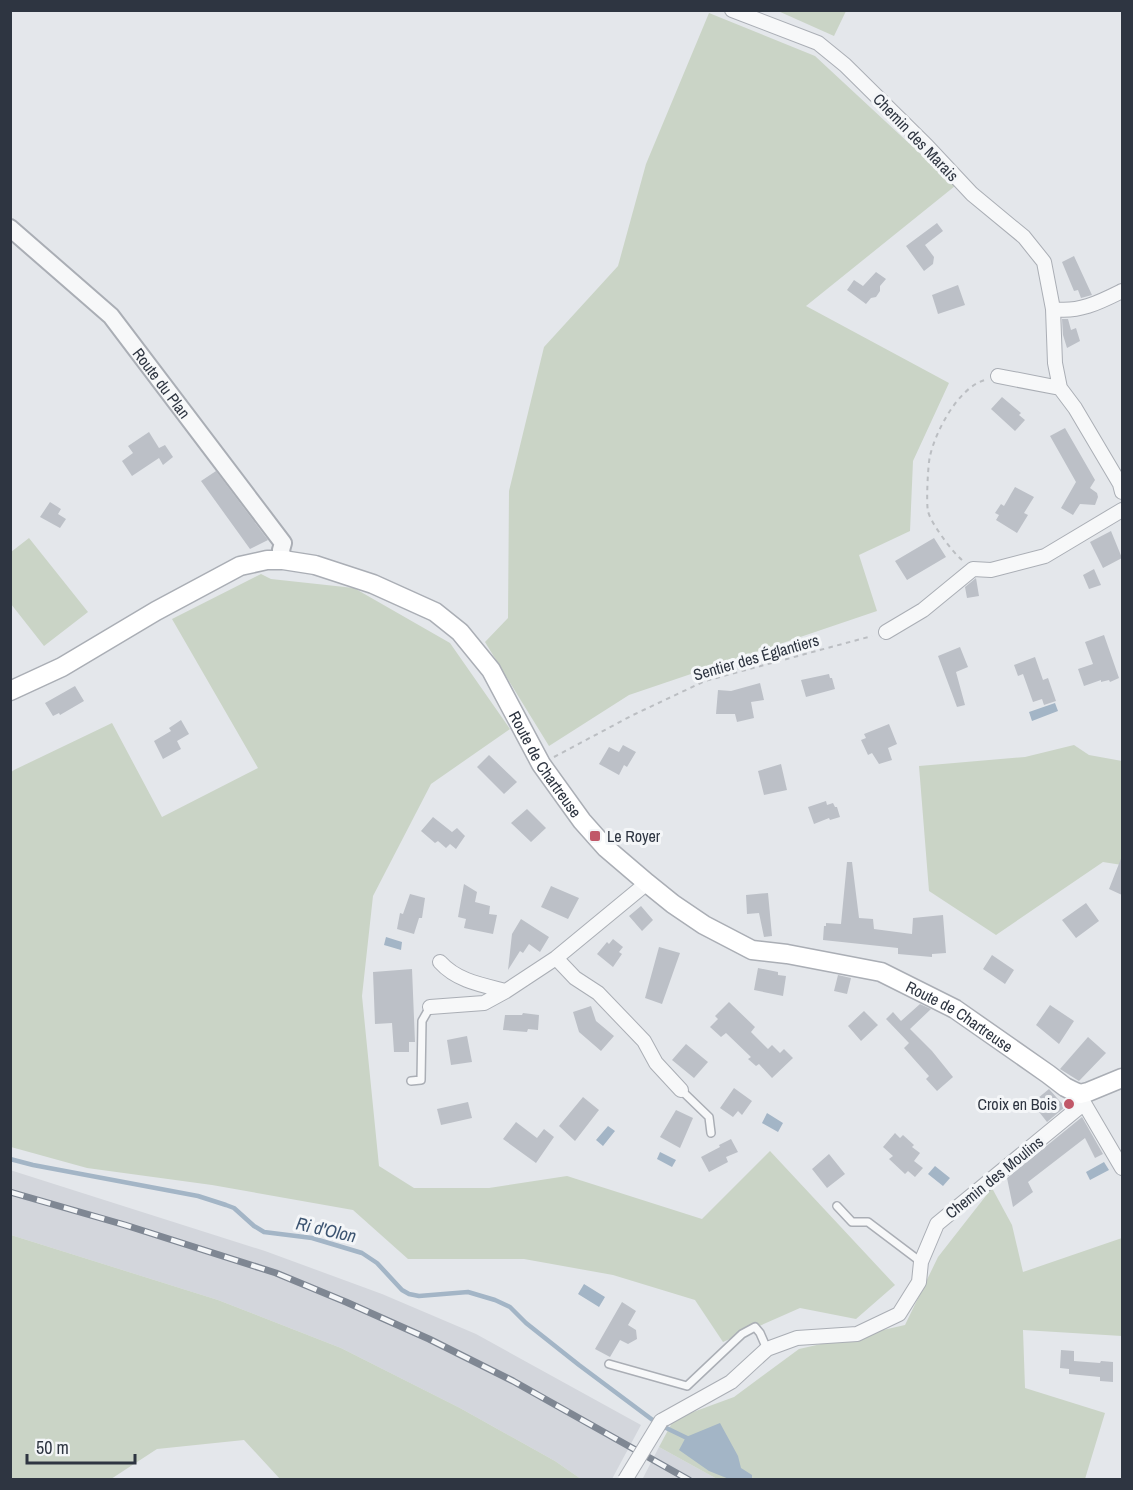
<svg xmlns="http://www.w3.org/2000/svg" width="1133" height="1490" font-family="'Archivo Narrow',sans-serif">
<rect width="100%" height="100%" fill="#e4e7eb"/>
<path fill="#d3d6dc" d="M10 1170 265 1251 382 1294 476 1334 641 1425 612 1479H581L555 1461 460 1408 341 1348 218 1300 11 1235Z
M659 1447 717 1479 645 1480 643 1478Z"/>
<path fill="#cad4c6" d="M778 11H846L834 36Z
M709 13 815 56 955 186 806 306 949 383 913 461 910 531 859 555 877 611 629 695 549 746 485 642 508 618 509 491 544 347 618 266 646 164Z
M29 538 88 612 44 646 11 604V552Z
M261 574 271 579 354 588 450 643 510 729 431 784 373 896 362 996 379 1166 414 1188H489L567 1176 702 1219 770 1151 895 1285 856 1319 800 1308 723 1342 695 1300 613 1275 524 1259H408L353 1210 212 1185 87 1168 11 1147 10 773 14 770 112 723 162 817 258 768 172 619Z
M1074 745 1089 755 1122 761V865L1103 862 996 935 929 891 919 766 1025 757Z
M992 1188 1012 1225 1023 1272 1122 1238V1336L1023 1330 1025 1388 1105 1413 1085 1479H717L659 1447 674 1419 734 1397 799 1349 905 1325 938 1257Z
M11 1235 218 1300 341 1348 460 1408 555 1461 581 1479H280L244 1440 157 1449 111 1479H11Z"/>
<path fill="#a3b5c6" d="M1055 703 1058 711 1032 721 1029 712Z
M386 937 402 942 401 950 384 945Z
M767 1113 783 1123 778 1132 762 1123Z
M608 1126 615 1131 603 1146 596 1140Z
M660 1152 676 1160 672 1167 657 1159Z
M1104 1162 1109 1170 1090 1180 1086 1172Z
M935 1166 950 1178 943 1186 928 1174Z
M584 1284 605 1297 599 1307 578 1294Z
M720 1423 738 1456 741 1468 752 1475V1479H729L709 1471 679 1450 686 1437Z"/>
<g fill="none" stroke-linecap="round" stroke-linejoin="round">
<path stroke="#a3b5c6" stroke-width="4.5" d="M10 1159 33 1165 198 1196 226 1205 234 1208 254 1226 264 1232 312 1238 362 1253 377 1263 402 1290 409 1294 419 1296 468 1292 495 1300 510 1307 526 1323 579 1365 658 1424 689 1439"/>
</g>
<path fill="#bcc0c7" d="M937 223 943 231 925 245 934 257 933 264 924 271 906 246Z
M1074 256 1092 295 1081 298 1078 290 1074 291 1062 262Z
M876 272 886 279 880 286V291L876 297 871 298 866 304 847 290 854 280 863 286Z
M958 285 965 305 938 314 932 295Z
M1062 319H1068L1071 330 1076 328 1080 341 1067 348 1063 335Z
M1002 397 1021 413 1019 415 1025 420 1015 431 991 409Z
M1065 428 1095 480 1090 488 1097 493 1098 497 1095 505 1080 504 1073 515 1061 508 1076 482 1050 436Z
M149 432 159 448 165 445 173 457 163 465 159 458 132 476 122 461 133 453 128 446Z
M216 471 268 540 250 549 201 481Z
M1015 487 1034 497 1024 513 1028 515 1017 533 996 520 999 515 995 513 1001 504 1004 506Z
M50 502 61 509 58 514 66 519 60 528 40 517Z
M1111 531 1122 558 1103 568 1090 542Z
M934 538 946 557 907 580 895 561Z
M1094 569 1101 585 1089 589 1083 575Z
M976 578 979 596 967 598 965 587Z
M1104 635 1119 678 1110 682 1109 680 1101 682V680L1084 686 1078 669 1093 664 1085 642Z
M960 647 968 667 956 672 965 705 957 707 938 656Z
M1035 657 1043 680 1048 678 1056 701 1044 705 1042 699 1033 702 1023 674 1018 676 1014 665Z
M829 674 830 678H832L835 689 806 697 801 680Z
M760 683 764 700 751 702 754 718 737 722 735 714H716L718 690 731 691Z
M75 686 84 701 60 715 59 713 53 716 45 703Z
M181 720 189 734 177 741 181 749 163 759 154 741 171 731 169 728Z
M889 724 897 744 888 748 892 760 879 764 872 753 868 755 861 740 866 738 864 734Z
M623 745 636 752 627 767 624 765 619 775 599 764 609 747 619 752Z
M489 755 517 782 504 794 477 767Z
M781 764 787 790 764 795 758 771Z
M826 801 827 805 833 803 835 807H837L840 817 830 820 829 818 814 824 808 807Z
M527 809 546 828 531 842 511 823Z
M433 817 452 832 457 828 465 836 456 849 450 844 446 848 438 841 435 843 421 831Z
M1122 856V895L1109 889Z
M847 862H852L859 918 873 919 874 929 912 934 913 918 943 915 946 953 932 954V957L898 954V948L823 940 824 926H826V923L841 924Z
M464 884 477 892 475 902 490 906 489 914 497 915 493 934 464 928 466 919 458 917Z
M551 886 579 898 568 919 541 907Z
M768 893 772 936 764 937 759 913 747 914 746 895Z
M410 894 425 898 422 918H419L414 934 397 929 400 913 403 914Z
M1086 903 1099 921 1076 938 1062 920Z
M641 906 653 920 642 931 629 916Z
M521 919 549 937 540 952 529 944 523 953 520 951 508 970 512 934Z
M613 939 623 947 619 952 622 954 613 967 597 954 607 942 609 944Z
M659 947 680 953 662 1004 645 998Z
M992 955 1014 970 1005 984 983 969Z
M758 968 778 972V975L786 976 783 996 754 990Z
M412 969 415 1042H409V1052H394L392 1023 375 1024 373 972Z
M838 975 851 978 847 994 834 991Z
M729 1002 755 1027 751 1032 768 1049 772 1045 780 1053 784 1049 793 1058 772 1078 759 1064 756 1066 748 1059 751 1057 726 1033 721 1037 710 1027 718 1019 715 1016Z
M920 1004 931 1009 910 1029 932 1051 953 1077 937 1091 926 1079 929 1076 904 1048 909 1043 886 1019 893 1012 901 1021Z
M1050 1005 1074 1021 1059 1044 1036 1025Z
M591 1006 596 1021 614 1036 601 1051 579 1032 573 1012Z
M864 1011 878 1025 861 1041 848 1026Z
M523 1013 539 1015 538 1030 528 1029 527 1032 503 1030 505 1015H522Z
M467 1036 472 1062 451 1065 447 1040Z
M1088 1037 1106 1053 1079 1081 1060 1069Z
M686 1044 708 1062 694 1078 672 1060Z
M734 1088 752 1101 742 1115 738 1111 733 1117 720 1108Z
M1049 1089 1065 1107 1047 1122 1032 1103Z
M583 1097 599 1110 575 1141 559 1126Z
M468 1102 472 1118 441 1125 437 1109Z
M676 1110 693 1118 680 1148 660 1137Z
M1082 1117 1103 1154 1095 1158 1085 1138 1028 1182 1033 1192 1013 1207 1007 1178Z
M516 1122 537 1138 544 1129 554 1137 536 1163 503 1139Z
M895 1133 900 1138 903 1135 914 1145 912 1147 920 1153 914 1161 923 1168 915 1177 908 1171 905 1174 889 1159 893 1156 883 1147Z
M731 1139 738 1152 726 1157 728 1162 709 1172 701 1157 720 1147 719 1145Z
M829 1154 845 1174 827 1188 812 1169Z
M622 1302 636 1311 628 1325 636 1330 637 1339 628 1344 620 1340 610 1357 595 1349Z
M1061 1350 1074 1351V1361L1100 1363 1101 1361 1113 1362V1382L1100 1381V1377L1069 1374V1369L1060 1368Z"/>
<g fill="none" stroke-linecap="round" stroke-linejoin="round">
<defs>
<path id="service" d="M411 1081 421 1080 422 1021 430 1007
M681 1090 709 1117 711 1133
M837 1206 852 1222H868L921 1262
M609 1364 687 1386 742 1334 755 1327 760 1333 767 1349"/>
<path id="minor" d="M732 10 818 43 845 65 927 146 972 194 1024 237 1044 262 1053 309 1055 363 1060 388 1075 408 1120 484 1122 492
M1053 309C1079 313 1100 302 1122 291
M998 376 1060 388
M886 632 923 610 973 569 991 570 1045 556 1122 510
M556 958 575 978 598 993 644 1041 656 1063 681 1090
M440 962C457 981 482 985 506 991L556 958 647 883
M430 1007 484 1003 506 991
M1081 1098 1122 1168
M661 1421 731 1382 767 1349 797 1338 857 1334 899 1314 919 1282 921 1262 937 1224 1077 1109 1084 1105"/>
<g id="tertiary">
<path id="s1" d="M10 228 111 316 283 543 281 550 283 560"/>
</g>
<g id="secondary">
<path id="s2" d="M10 691 62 667 156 611 240 566 267 560H283L315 565 373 584 435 612 460 632 491 670 541 764 582 821 606 848 647 883 673 904 704 925 752 950 787 954 881 972 955 1009 1048 1074 1065 1087 1073 1091 1080 1094 1088 1092 1122 1078"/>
</g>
</defs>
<use href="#service" stroke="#aaaeb5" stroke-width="10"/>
<use href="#minor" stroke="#aaaeb5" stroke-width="16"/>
<use href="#tertiary" stroke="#aaaeb5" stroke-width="20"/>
<use href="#secondary" stroke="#aaaeb5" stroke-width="21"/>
<path stroke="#bbbec2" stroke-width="2" stroke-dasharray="4.5 4.5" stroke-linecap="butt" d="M962 560C953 553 930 522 928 511 926 503 928 463 930 456 936 430 959 387 985 380
M554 757 633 715 705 681 872 636"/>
<use href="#service" stroke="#f7f8f9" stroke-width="7"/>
<use href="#minor" stroke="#f7f8f9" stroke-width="14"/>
<use href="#tertiary" stroke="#f7f8f9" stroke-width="16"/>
<use href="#secondary" stroke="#fff" stroke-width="18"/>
<defs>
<path id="rail" d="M10 1192 125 1225 276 1273 346 1302 429 1339 513 1381 689 1480"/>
</defs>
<use href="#rail" stroke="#7f8793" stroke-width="7"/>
<use href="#rail" stroke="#f4f6f8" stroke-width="4.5" stroke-dasharray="14" stroke-linecap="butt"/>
<defs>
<path id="minor-bridge" d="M625 1480 661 1421"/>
</defs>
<use href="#minor-bridge" stroke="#aaaeb5" stroke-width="16" stroke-linecap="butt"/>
<use href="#minor-bridge" stroke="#f7f8f9" stroke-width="14"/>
</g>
<g fill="#c15868" stroke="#f4f6f8" stroke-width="2">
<rect x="589" y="830" width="12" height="12" rx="3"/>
<circle cx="1069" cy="1104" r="6"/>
</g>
<g text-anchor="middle" stroke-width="6" stroke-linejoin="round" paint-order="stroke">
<g font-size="16" fill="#2e3541" stroke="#f4f6f8">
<text transform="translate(916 137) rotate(46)" y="6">Chemin des Marais</text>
<text dy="6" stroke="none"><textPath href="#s1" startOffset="218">Route du Plan</textPath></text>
<text transform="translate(756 657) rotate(-16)" y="6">Sentier des Églantiers</text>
<text dy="6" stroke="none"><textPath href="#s2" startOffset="657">Route de Chartreuse</textPath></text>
<text dy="6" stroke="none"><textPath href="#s2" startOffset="1161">Route de Chartreuse</textPath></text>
<text transform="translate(994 1177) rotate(-39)" y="6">Chemin des Moulins</text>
</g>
<g font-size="16" fill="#2e3541" stroke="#f4f6f8" text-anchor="start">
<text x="607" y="842">Le Royer</text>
<text x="1057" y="1110" text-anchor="end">Croix en Bois</text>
</g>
<g font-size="18" font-style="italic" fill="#3c5471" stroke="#f4f6f8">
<text transform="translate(326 1230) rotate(13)" y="6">Ri d'Olon</text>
</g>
</g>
<rect width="1133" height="1490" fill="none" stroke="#2e3541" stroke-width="24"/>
<path d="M27 1454v9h108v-9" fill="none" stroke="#2e3541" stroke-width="3"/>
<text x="36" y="1454" font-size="18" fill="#2e3541" stroke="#f4f6f8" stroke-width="4.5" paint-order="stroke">50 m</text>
</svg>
